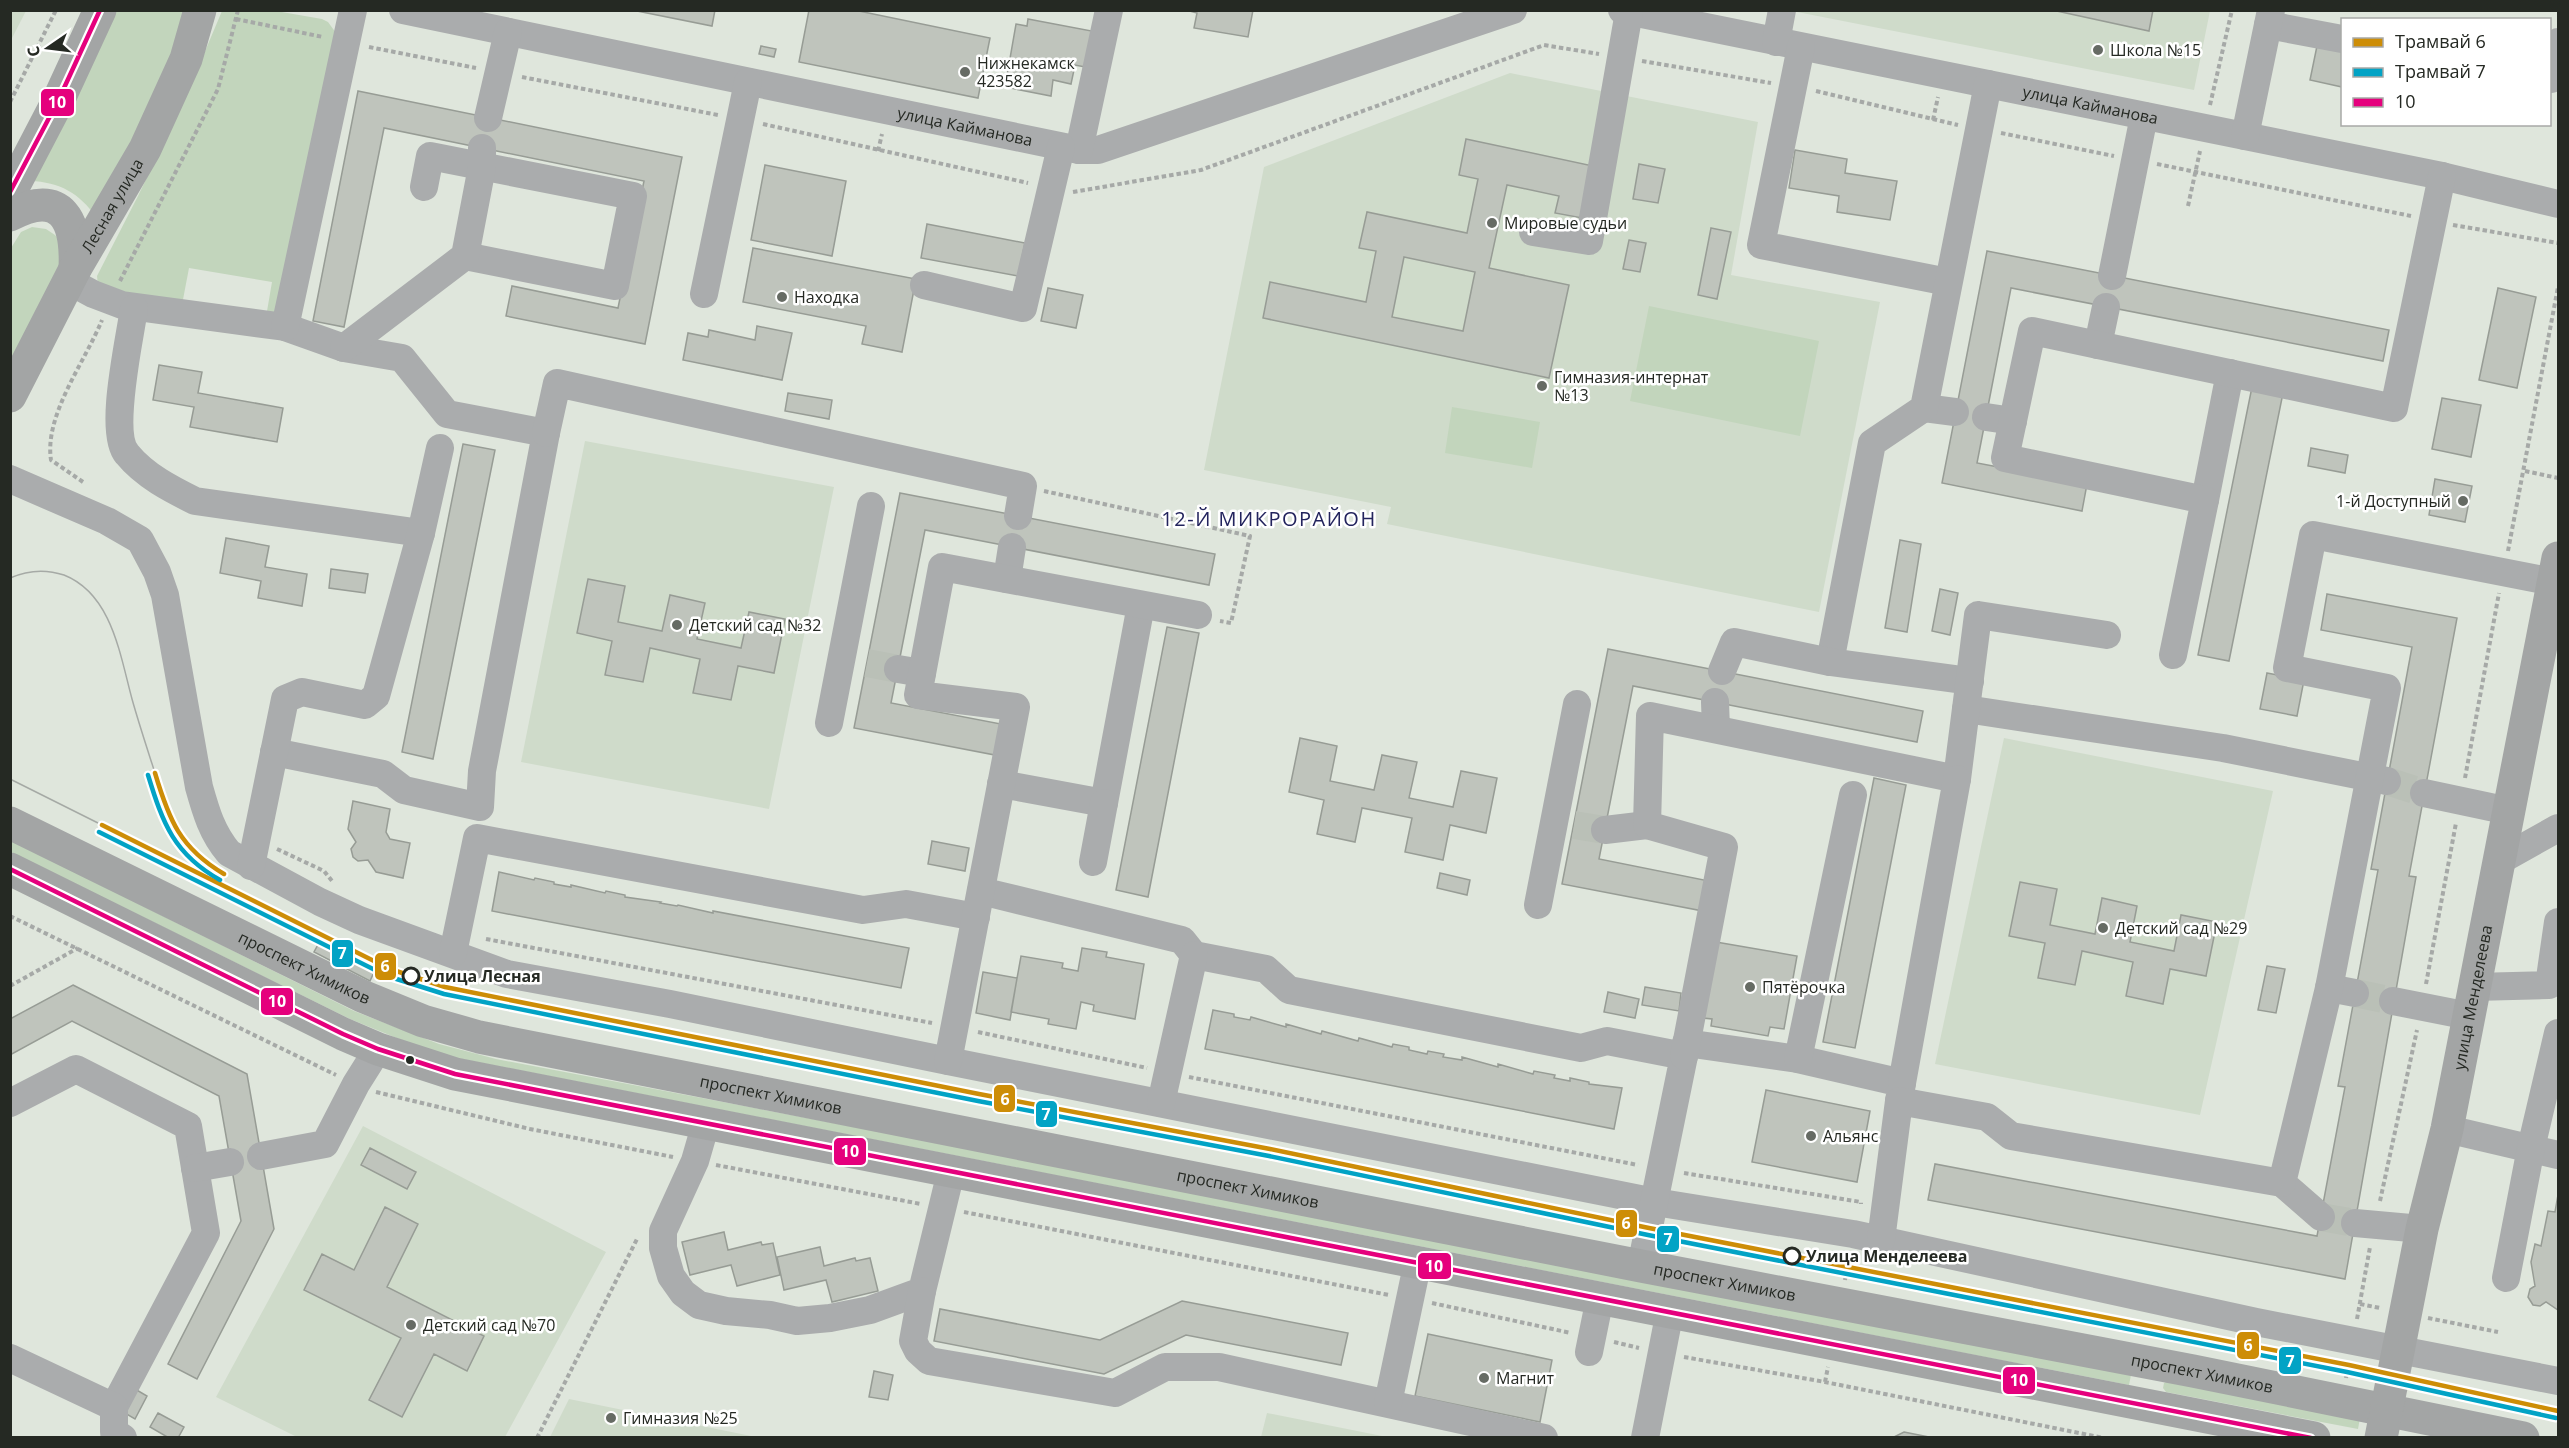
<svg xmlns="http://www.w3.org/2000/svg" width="2569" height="1448" font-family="'Open Sans',sans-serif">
<rect width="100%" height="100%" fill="#dfe6dc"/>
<path fill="#cfdbca" d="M11 10 26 11 11 40 10 11Z
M1792 11H2210L2194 90Z
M1510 73 1758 122 1731 275 1880 302 1819 612 1387 524 1391 507 1204 470 1264 167Z
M585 441 834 487 769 809 521 762Z
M2004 738 2273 791 2200 1115 1935 1064Z
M363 1126 606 1252 505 1437H297L216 1397Z
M569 1399 756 1437H550Z
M1267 1413 1387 1437H1261Z"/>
<path fill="#c2d5bc" d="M114 11H185L169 63 96 217C79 193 60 182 30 181Z
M222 11H276L322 19 328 22 336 33 281 313 266 317 272 282 189 268 181 310 98 285 97 276 138 196 184 101Z
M32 227 46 229 55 235 59 239 62 262 11 365V248L21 232Z
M1649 306 1819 341 1800 436 1630 401Z
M1452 407 1540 422 1532 468 1445 453Z
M10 840 354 1011 439 1044 496 1059 1350 1221 2131 1375 2129 1385 436 1054 350 1019 11 852Z
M2168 1381 2360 1418 2358 1429 2166 1392 2163 1388 2164 1383Z"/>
<path fill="#bfc4bc" stroke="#979c95" stroke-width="1.5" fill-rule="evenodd" d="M632 10H715L712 26Z
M809 10H854L990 38 978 98 799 62Z
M1186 10H1253L1248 37 1194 28 1197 13Z
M2052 10H2153L2149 31Z
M1028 19 1097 32 1091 68 1075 65 1071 84 1053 80 1051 96 1005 87 1016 24 1027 26Z
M761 46 776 49 774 57 759 54Z
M2317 46 2342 51V87L2310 80Z
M358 91 682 157 645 344 506 316 512 286 618 308 644 181 384 128 344 327 313 321Z
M1466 139 1593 166 1582 218 1555 213 1559 196 1507 185 1489 268 1569 285 1549 378 1263 318 1270 282 1366 302 1376 251 1359 248 1367 212 1467 233 1478 179 1459 175ZM1404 257 1475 272 1463 331 1392 317Z
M1795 150 1847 159 1845 173 1897 181 1890 220 1837 212 1839 196 1789 188Z
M1639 164 1665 169 1658 203 1633 199Z
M765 165 846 181 832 256 751 240Z
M927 224 1025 243 1018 276 921 258Z
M1711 228 1731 232 1717 299 1698 295Z
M1629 240 1646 243 1640 272 1623 269Z
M753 248 916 279 902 352 862 344 866 326 743 302Z
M1987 251 2389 330 2383 361 2011 288 1977 463 2087 484 2082 511 1942 483Z
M1048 288 1083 295 1076 328 1041 321Z
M2498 288 2536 297 2517 388 2479 380Z
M757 326 792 333 782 380 683 360 688 333 708 337 709 330 755 340Z
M159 365 202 372 198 393 283 408 277 442 190 427 194 407 153 400Z
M2252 387 2283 393 2229 661 2198 655Z
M788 393 832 400 829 419 785 411Z
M2442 398 2481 405 2471 457 2432 449Z
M463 444 495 450 433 759 402 752Z
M2311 448 2348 455 2345 473 2308 466Z
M2435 479 2472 486 2465 522 2429 515Z
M900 493 1215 554 1209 585 925 530 891 703 1001 724 995 755 854 728Z
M226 538 269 546 265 567 307 574 302 606 258 598 261 581 220 573Z
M1900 540 1921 544 1907 632 1885 628Z
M331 569 368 574 365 593 329 588Z
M588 579 625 586 618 622 662 631 670 595 705 603 697 639 741 648 749 612 785 619 774 673 738 666 731 700 693 693 700 659 650 648 643 682 605 675 612 641 577 633Z
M1940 589 1958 593 1950 635 1932 631Z
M2327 594 2457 618 2409 876 2416 877 2345 1279 1928 1200 1935 1164 2317 1236 2345 1087 2338 1086 2378 870 2371 869 2412 647 2321 630Z
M1167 627 1199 633 1148 897 1116 890Z
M1608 649 1923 711 1917 742 1633 686 1599 859 1709 881 1703 911 1562 884Z
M2267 673 2304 680 2297 716 2260 709Z
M1300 738 1337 746 1330 781 1374 790 1382 755 1417 762 1409 798 1453 807 1461 771 1497 778 1486 833 1450 825 1443 860 1405 852 1412 818 1362 808 1355 842 1317 834 1324 800 1289 792Z
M1874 778 1906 785 1855 1048 1823 1042Z
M353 801 390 809 386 832 390 839 410 843 403 878 376 872 368 860 358 861 353 857 351 849 356 842 348 829Z
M932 841 969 848 965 871 928 864Z
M499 872 534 880 535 878 554 882V884L571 887V885L605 893 606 891 625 895V897L661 902 660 903 677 906 678 905 713 913V911L909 948 901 988 492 911Z
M1440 873 1470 880 1467 895 1437 888Z
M2020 882 2057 889 2050 925 2095 934 2102 898 2137 906 2130 942 2174 951 2181 915 2217 922 2206 976 2170 969 2163 1004 2126 996 2133 962 2082 951 2075 985 2038 978 2045 943 2009 936Z
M320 941 375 970 370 981 314 952Z
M1716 942 1797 956 1784 1029 1770 1027 1768 1036 1711 1026 1712 1019 1703 1018Z
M1082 948 1107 952 1106 957 1144 964 1135 1019 1093 1011 1094 1005 1081 1002 1076 1029 1048 1024 1049 1019 1011 1012 1021 956 1063 963 1062 968 1078 971Z
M2267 966 2285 969 2276 1013 2258 1010Z
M983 972 1017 978 1010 1020 976 1013Z
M73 985 247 1074 274 1229 197 1379 168 1364 241 1221 219 1096 72 1021 10 1055V1019Z
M1645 987 1681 993 1679 1011 1642 1005Z
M1608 992 1639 999 1635 1018 1604 1012Z
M1213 1010 1234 1014V1017L1250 1020 1251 1017 1286 1027V1024L1321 1034 1322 1031 1358 1041 1359 1038 1392 1047 1393 1044 1409 1047V1050L1427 1054 1428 1051 1444 1054 1443 1057 1462 1060V1057L1498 1067V1064L1533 1074 1534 1071 1555 1075 1554 1078 1570 1081V1078L1589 1082V1084L1622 1088 1614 1129 1205 1049Z
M1766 1090 1870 1111 1857 1182 1752 1162Z
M370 1148 416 1172 407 1189 361 1165Z
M2558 1195V1310L2546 1302 2540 1306 2533 1305 2528 1297 2530 1289 2535 1286 2531 1262 2535 1244 2541 1246 2548 1211 2555 1212Z
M385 1207 418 1224 387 1287 484 1336 467 1371 434 1354 402 1417 369 1400 401 1338 304 1290 322 1254 354 1270Z
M724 1232 728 1250 761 1242 762 1245 773 1243 780 1275 737 1286 731 1265 690 1275 682 1242Z
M820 1247 824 1266 855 1258 856 1261 870 1258 878 1291 832 1302 826 1280 784 1290 777 1257Z
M1182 1301 1348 1333 1341 1365 1186 1335 1104 1374 934 1341 940 1309 1100 1340Z
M1428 1334 1552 1360 1540 1422 1415 1396Z
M874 1371 893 1375 888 1400 869 1397Z
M135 1389 147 1396 135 1419 123 1412Z
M158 1413 184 1427 178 1438H169L150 1427Z
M1904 1432 1934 1438H1892Z"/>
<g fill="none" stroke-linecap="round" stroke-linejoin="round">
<path stroke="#bac0b7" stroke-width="28" stroke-dasharray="28 14" stroke-linecap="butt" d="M867 663 898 669
M2387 781 2424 793
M1574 825 1605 830
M2355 993 2393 1001
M2321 1217 2355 1223"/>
<path stroke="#a6a9a7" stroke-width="4" stroke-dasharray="4.5 3" stroke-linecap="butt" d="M236 19 323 37
M369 47 476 68
M1642 61 1771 83
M522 77 718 115
M1816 91 1958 125
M10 102 56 10
M2210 105 2232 10
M1933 120 1938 97
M763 124 1028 183
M2001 133 2114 156
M878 151 882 134
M2157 164 2411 216
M1073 192 1201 170 1544 45 1599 54
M2188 206 2200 151
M2453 225 2558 243
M120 281 218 89 238 10
M2525 471 2558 478
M83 482 51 460C44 415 85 362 102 320
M1044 491 1250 536 1231 623 1220 621
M2508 551 2558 287
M2465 778 2499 593
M277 849 324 871 332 881
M10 916 336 1075
M486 939 932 1023
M2426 984 2456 823
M10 986 78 948
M978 1032 1147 1068
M1189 1077 1638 1165
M376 1092 530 1129 673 1157
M716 1165 921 1204
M1684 1173 1861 1202V1204
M2380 1201 2417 1030
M964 1212 1389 1295
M1845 1280 1849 1255
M1432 1303 1571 1333
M2360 1304 2380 1308
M2428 1318 2498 1332
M2357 1319 2370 1247
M1614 1342 1639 1348
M1684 1357 1825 1382 2104 1438
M2346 1378 2349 1362
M1825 1382 1828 1367
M537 1438 638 1237"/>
<g stroke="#aaacad" stroke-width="28">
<path id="s1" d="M403 10 1079 150H1098L1513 10"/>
<path id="s2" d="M1622 10 2442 176 2558 204"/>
<path d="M2268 25 2342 39"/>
<path d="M1776 42 1782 10"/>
<path d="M1801 47 1761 245 1948 282"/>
<path d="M2550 79H2551L2558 42"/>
<path d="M488 118 508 32"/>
<path d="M2245 136 2271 10"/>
<path d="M1079 150 1109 10"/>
<path d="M424 187 430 156 633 196 615 286 465 256"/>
<path d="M1533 232 1589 241 1629 12"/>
<path d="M2112 276 2144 116"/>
<path d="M69 281 93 294 122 305 285 327 344 348 402 358 447 414 546 433 482 771 480 807 404 790 383 774 274 752"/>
<path d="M924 285 1023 308 1061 147"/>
<path d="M704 294 748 82"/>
<path d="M134 308C130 339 108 432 127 454 145 476 171 489 195 501L421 533"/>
<path d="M285 327 353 10"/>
<path d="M2098 345 2106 307"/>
<path d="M344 348 465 256 482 167V148"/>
<path d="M1924 408 1955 412"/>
<path d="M1986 417 2013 421"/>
<path d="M546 433 557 383 1023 486 1018 516"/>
<path d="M10 479 107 521 140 540 157 572 165 595 199 787C206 812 212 833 229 853L320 902 359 920 507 974 670 1004 948 1061 1655 1202 1853 1234 2256 1322 2558 1381"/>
<path d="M2205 500 2230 373"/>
<path d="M1007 579 1012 547"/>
<path d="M2173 655 2205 500 2005 458 2032 331 2394 408 2442 176"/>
<path d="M1830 662 1872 443 1924 408 1988 84"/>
<path d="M898 669 922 673"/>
<path d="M1722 671 1734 642 1830 662 1970 681"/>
<path d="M1715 702 1716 729"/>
<path d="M1966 709 2223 748 2387 781"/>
<path d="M829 723 871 506"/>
<path d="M1001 784 1104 803 1141 605"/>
<path d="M2424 793 2509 811"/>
<path d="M1605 830 1647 825"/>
<path d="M2499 861 2558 828"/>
<path d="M1093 862 1104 803"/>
<path d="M251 866 285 699 302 692 365 705 376 696 421 533 440 448"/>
<path d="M981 891 1182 940 1194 955 1266 969 1289 990 1581 1048 1607 1041 1684 1056 1641 1266"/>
<path d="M1538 905 1577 704"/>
<path d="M453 953 477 838 863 910 906 904 976 917"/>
<path d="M2474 987 2549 985 2558 922"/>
<path d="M2329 988 2355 993"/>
<path d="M2393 1001 2469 1016"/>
<path d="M1686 1043 1798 1059 1902 1083 1899 1101"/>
<path d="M1684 1056 1724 847 1647 825 1650 716 1957 779 1978 615 2107 635"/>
<path d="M1798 1059 1853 795"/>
<path d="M948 1061 1016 707 918 695 942 567 1198 615"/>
<path d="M1902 1083 1957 779"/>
<path d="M10 1103 76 1069 188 1126 206 1233 114 1407"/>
<path d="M1161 1103 1194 955"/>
<path d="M706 1123 695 1161 663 1231V1248L671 1276 683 1293 699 1305 726 1311 770 1315 797 1321 830 1318 870 1310 922 1291 951 1172"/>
<path d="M2447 1129 2558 1155"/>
<path d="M261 1156 325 1144 356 1084 378 1049"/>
<path d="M195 1168 230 1162"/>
<path d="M2321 1217 2282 1183 2329 988 2387 688 2287 668 2313 535 2554 582"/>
<path d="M2355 1223 2422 1229"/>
<path d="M1881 1240 1899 1101 1987 1117 2011 1136 2282 1183"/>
<path d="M2506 1278 2531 1148 2558 1033"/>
<path d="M922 1291 913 1341 918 1351 929 1361 1115 1393 1165 1367H1219L1544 1438"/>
<path d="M1589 1352 1600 1298"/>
<path d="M10 1358 114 1407V1432L123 1438"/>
<path d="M1388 1403 1418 1261"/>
<path d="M1645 1438 1670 1311"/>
</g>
<g stroke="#a3a5a5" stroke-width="33">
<path d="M10 193 58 101 100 10"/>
<path d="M10 215C63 187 77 222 75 269"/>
<path id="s3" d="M10 396 75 269 145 149 186 59 200 10"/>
<path id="s4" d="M10 823 362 996 423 1021 479 1037 1641 1266 2193 1371 2523 1438"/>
<path d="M10 869 343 1034 378 1049 455 1074 2314 1438"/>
<path id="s5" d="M2381 1438 2422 1229 2447 1129 2558 558"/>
</g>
<path stroke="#a6aaa6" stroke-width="1.5" d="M10 578C28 570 46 569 64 575 112 594 120 655 132 699 139 724 147 748 155 773
M10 779 102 825"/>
<defs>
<path id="bus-1" d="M10 192 58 101 100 10
M10 869 343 1034 378 1049 455 1074 2311 1438"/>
</defs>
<use href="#bus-1" stroke="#fff" stroke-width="9"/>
<use href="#bus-1" stroke="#e5007d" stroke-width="4.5"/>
<defs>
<path id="tram-1" d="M155 773C169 820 180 848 224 874
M102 825 390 969 445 987 979 1094 1270 1149 1649 1228 2349 1365 2558 1411"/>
<path id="tram-2" d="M148 775C163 824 174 854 220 880
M99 832 387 976 444 994 978 1101 1269 1156 1648 1235 2347 1372 2556 1418"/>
</defs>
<use href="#tram-1" stroke="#fff" stroke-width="9"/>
<use href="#tram-2" stroke="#fff" stroke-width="9"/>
<use href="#tram-1" stroke="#cd8d07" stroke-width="4.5"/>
<use href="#tram-2" stroke="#02a3c5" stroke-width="4.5"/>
</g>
<g fill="#666b64" stroke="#fff" stroke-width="2">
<circle cx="2098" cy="50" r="6"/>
<circle cx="965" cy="72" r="6"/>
<circle cx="1492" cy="223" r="6"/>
<circle cx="782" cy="297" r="6"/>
<circle cx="1542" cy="386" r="6"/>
<circle cx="2463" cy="501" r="6"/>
<circle cx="677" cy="625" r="6"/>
<circle cx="2103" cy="928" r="6"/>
<circle cx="1750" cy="987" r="6"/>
<circle cx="1811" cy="1136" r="6"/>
<circle cx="411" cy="1325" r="6"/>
<circle cx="1484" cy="1378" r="6"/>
<circle cx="611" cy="1418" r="6"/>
</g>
<g fill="#fff" stroke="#252923" stroke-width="3">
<circle cx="411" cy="976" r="8"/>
<circle cx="1792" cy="1256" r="8"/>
</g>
<circle fill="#252923" stroke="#fff" stroke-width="2" cx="410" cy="1060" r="5"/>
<g text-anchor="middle" stroke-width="5" stroke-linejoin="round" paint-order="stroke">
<g font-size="16" fill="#252923" stroke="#fff" text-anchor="start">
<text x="2110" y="56">Школа №15</text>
<text x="977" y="69">Нижнекамск<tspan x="977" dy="18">423582</tspan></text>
<text x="1504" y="229">Мировые судьи</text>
<text x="794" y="303">Находка</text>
<text x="1554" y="383">Гимназия-интернат<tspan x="1554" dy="18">№13</tspan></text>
<text x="2451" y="507" text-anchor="end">1-й Доступный</text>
<text x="689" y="631">Детский сад №32</text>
<text x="2115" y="934">Детский сад №29</text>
<text x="1762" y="993">Пятёрочка</text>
<text x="1823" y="1142">Альянс</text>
<text x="423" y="1331">Детский сад №70</text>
<text x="1496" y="1384">Магнит</text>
<text x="623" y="1424">Гимназия №25</text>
</g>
<g font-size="16" fill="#252923" stroke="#fff">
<text dy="6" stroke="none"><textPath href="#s2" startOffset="478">улица Кайманова</textPath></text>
<text dy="6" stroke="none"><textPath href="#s1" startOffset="574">улица Кайманова</textPath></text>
<text dy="6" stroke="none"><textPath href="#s3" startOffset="216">Лесная улица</textPath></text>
<text dy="6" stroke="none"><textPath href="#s4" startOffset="328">проспект Химиков</textPath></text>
<text dy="6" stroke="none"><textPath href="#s5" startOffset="450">улица Менделеева</textPath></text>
<text dy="6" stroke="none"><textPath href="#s4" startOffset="814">проспект Химиков</textPath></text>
<text dy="6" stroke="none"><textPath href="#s4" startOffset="1300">проспект Химиков</textPath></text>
<text dy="6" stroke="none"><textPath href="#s4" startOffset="1786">проспект Химиков</textPath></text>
<text dy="6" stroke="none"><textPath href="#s4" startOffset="2272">проспект Химиков</textPath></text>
</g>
<g font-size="16" font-weight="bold" fill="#252923" stroke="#fff" text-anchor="start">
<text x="424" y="982">Улица Лесная</text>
<text x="1806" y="1262">Улица Менделеева</text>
</g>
<g font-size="20" letter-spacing="1.5" fill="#23245d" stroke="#fff">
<text x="1269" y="526">12-Й МИКРОРАЙОН</text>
</g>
</g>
<g stroke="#fff" stroke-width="2">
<rect x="40" y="88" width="35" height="29" rx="6" fill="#e5007d"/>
<rect x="331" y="939" width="23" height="29" rx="6" fill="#02a3c5"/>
<rect x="374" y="952" width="23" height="29" rx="6" fill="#cd8d07"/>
<rect x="260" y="987" width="34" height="29" rx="6" fill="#e5007d"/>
<rect x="993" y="1084" width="23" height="29" rx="6" fill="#cd8d07"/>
<rect x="1035" y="1100" width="23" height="28" rx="6" fill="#02a3c5"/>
<rect x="833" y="1137" width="34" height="29" rx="6" fill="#e5007d"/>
<rect x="1615" y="1209" width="23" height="29" rx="6" fill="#cd8d07"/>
<rect x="1656" y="1225" width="24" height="28" rx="6" fill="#02a3c5"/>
<rect x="1417" y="1252" width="35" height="28" rx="6" fill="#e5007d"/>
<rect x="2236" y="1331" width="24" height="29" rx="6" fill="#cd8d07"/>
<rect x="2278" y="1346" width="24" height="29" rx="6" fill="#02a3c5"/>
<rect x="2002" y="1366" width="34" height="29" rx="6" fill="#e5007d"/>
</g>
<g font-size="16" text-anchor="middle" font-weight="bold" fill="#fff">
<text x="57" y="108">10</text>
<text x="342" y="959">7</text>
<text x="385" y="972">6</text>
<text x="277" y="1007">10</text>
<text x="1005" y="1105">6</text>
<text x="1046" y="1120">7</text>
<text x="850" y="1157">10</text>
<text x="1626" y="1229">6</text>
<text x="1668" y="1245">7</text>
<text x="1434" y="1272">10</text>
<text x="2248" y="1351">6</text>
<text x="2290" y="1367">7</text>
<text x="2019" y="1386">10</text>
</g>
<rect width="2569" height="1448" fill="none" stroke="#252923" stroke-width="24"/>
<rect x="2341" y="18" width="210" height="108" fill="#ffffff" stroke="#a8a9a7" stroke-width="1.5"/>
<rect x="2353" y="38" width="30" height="9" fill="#cd8d07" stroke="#a8a9a7" stroke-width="1.5"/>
<text x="2395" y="48" font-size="18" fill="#252923">Трамвай 6</text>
<rect x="2353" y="68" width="30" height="9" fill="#02a3c5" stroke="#a8a9a7" stroke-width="1.5"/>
<text x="2395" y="78" font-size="18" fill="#252923">Трамвай 7</text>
<rect x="2353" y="98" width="30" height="9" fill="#e5007d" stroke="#a8a9a7" stroke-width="1.5"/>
<text x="2395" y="108" font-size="18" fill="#252923">10</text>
<g transform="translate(48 48) rotate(256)" stroke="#ffffff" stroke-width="4.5" paint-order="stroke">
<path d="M0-4.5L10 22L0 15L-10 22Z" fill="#252923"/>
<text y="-9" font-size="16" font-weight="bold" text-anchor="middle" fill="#252923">С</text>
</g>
</svg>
